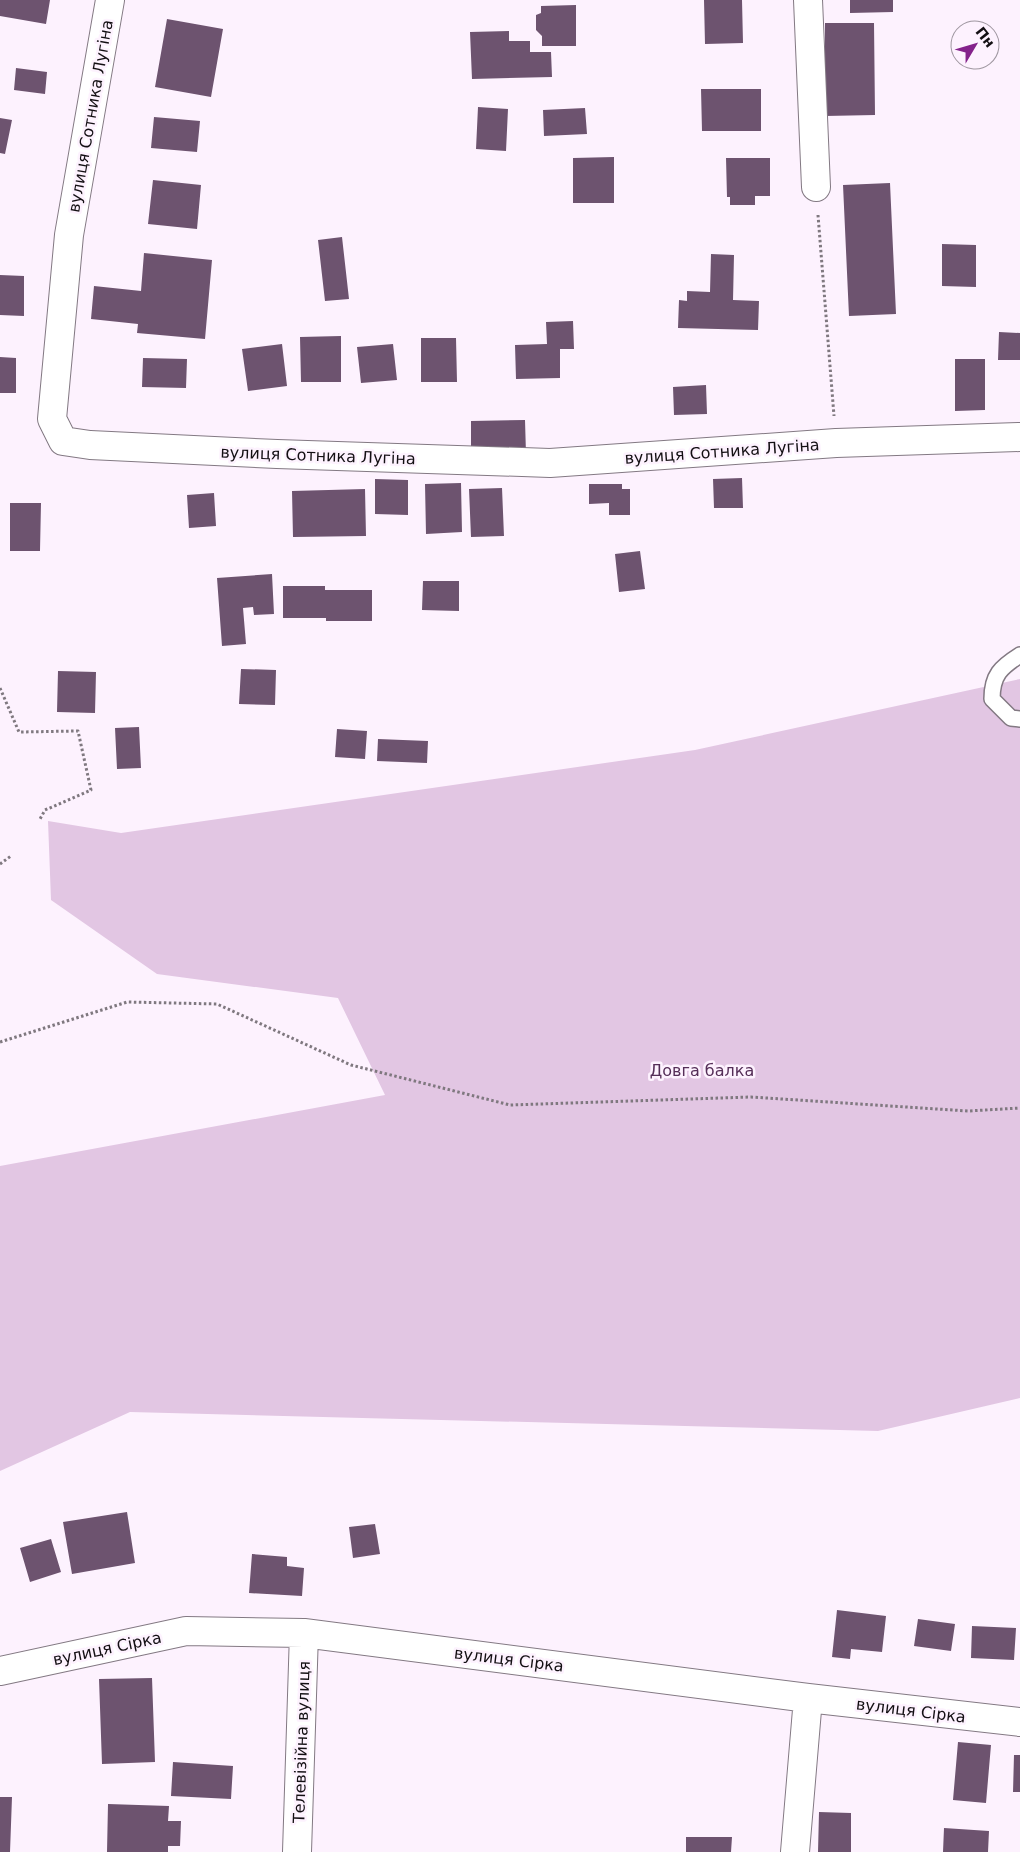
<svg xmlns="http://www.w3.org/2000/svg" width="1020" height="1852" font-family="'DejaVu Sans',sans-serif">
<rect width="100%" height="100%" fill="#fdf2fe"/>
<path fill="#e2c6e3" d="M1020 679V1398L878 1431 130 1412 0 1471V1166L385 1095 338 998 157 974 51 900 48 821 121 833 695 750Z"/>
<path fill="#6d536f" d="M0 0H50L46 24 0 16Z
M704 0H742L743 43 705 44Z
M850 0H893V12L850 13Z
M576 5V46H542V36L536 30V15L541 13V6Z
M167 19 223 29 211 97 155 87Z
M825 23H874L875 115 825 116Z
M509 31V41H530V52H551L552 77 472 79 470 32Z
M16 68 47 72 45 94 14 90Z
M701 89H761V131H702Z
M478 107 508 109 506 151 476 149Z
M585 108 587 134 544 136 543 110Z
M154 117 200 121 197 152 151 148Z
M0 118 12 120 5 154 0 153Z
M614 157V203H573V158Z
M726 158H770V196H755V205H730V197H727Z
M153 180 201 185 197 229 148 224Z
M890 183 896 314 849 316 843 185Z
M342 237 349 299 325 301 318 240Z
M942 244 976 245V287L942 286Z
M144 253 212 260 205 339 137 333 138 324 91 319 94 286 141 291Z
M711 254 734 255 733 300 759 301 758 330 678 328 679 300 687 301V291L710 292Z
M0 275 24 276V316L0 315Z
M573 321 574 349H560V378L516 379 515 345 547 344 546 322Z
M999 332 1020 333V360H998Z
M341 336V382H301L300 337Z
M421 338H456L457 382H421Z
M282 344 287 386 248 391 242 349Z
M393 344 397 380 361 383 357 347Z
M0 357 16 358V393H0Z
M143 358 187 359 186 388 142 387Z
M955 359H985V410L955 411Z
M706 385 707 414 674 415 673 387Z
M525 420 526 454H471V421Z
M742 478 743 508H714L713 479Z
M375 479 408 480V515L375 514Z
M461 483 462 532 426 534 425 484Z
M589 484H622V489H630V515H609V503L589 504Z
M502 488 504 536 471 537 469 489Z
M365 489 366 536 293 537 292 491Z
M214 493 216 526 189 528 187 495Z
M10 503H41L40 551H10Z
M640 551 645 589 619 592 615 554Z
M272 574 274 614 254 615 253 607 243 608 246 644 222 646 217 578Z
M423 581H459V611L422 610Z
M283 586H325V590H372V621H326V618H283Z
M241 669 276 670 275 705 239 704Z
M58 671 96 672 95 713 57 712Z
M139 727 141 768 117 769 115 728Z
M337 729 367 731 365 759 335 757Z
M378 739 428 741 427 763 377 761Z
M127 1512 135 1563 72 1574 63 1522Z
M375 1524 380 1554 353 1558 349 1527Z
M51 1539 61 1572 30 1582 20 1548Z
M252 1554 287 1557V1566L304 1568 302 1596 249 1593Z
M837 1610 886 1616 882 1652 851 1649 850 1659 832 1657Z
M918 1619 955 1624 951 1651 914 1646Z
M972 1626 1016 1628 1014 1660 971 1658Z
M152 1678 155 1762 102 1764 99 1679Z
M958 1742 991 1745 986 1803 953 1800Z
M1014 1755H1020V1792H1013Z
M173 1762 233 1766 231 1799 171 1796Z
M0 1797H12L10 1852H0Z
M108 1804 169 1806 168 1821H181L180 1846H168V1852H107Z
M819 1812 851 1813V1852H818Z
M944 1828 989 1831 988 1852H943Z
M686 1837H732L731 1852H686Z"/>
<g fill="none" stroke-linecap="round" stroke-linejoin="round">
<defs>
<path id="service" d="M1020 655C1001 667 992 675 992 699L1011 718 1020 719"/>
<path id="minor" d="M110 0 69 235 52 419 63 441 90 445 277 454 550 463 836 443 1020 437
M808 0 816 187
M0 1671 186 1631 304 1633 808 1698 1020 1722
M297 1852 304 1633
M795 1852 808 1698"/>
</defs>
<use href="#service" stroke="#837983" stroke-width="18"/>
<use href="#minor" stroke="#837983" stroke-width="30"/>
<path stroke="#7f787f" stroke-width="3" stroke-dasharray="2.5 2.5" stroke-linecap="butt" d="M818 215 834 416
M0 688 19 732 78 731 91 790 45 810 40 819
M0 864 11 856
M0 1042 127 1002 217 1004 351 1065 510 1105 751 1097 968 1111 1020 1108"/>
<use href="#service" stroke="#fff" stroke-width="15"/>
<use href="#minor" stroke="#fff" stroke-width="28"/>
</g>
<g text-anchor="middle" stroke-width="5" stroke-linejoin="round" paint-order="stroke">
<g font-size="16" fill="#130f13" stroke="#fdf2fe">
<text transform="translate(90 116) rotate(-80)" y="6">вулиця Сотника Лугіна</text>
<text transform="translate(722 451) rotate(-4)" y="6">вулиця Сотника Лугіна</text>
<text transform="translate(318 455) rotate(2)" y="6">вулиця Сотника Лугіна</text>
<text transform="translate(107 1648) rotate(-12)" y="6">вулиця Сірка</text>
<text transform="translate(509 1659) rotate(7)" y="6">вулиця Сірка</text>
<text transform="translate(911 1710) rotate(7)" y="6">вулиця Сірка</text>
<text transform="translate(301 1742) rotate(-88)" y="6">Телевізійна вулиця</text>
</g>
<g font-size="16" fill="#552e58" stroke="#fdf2fe">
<text x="702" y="1076">Довга балка</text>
</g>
</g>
<g transform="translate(975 45) rotate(52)"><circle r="24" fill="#fdf2fe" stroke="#9f97a0"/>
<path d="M0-4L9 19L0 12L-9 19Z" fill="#84228b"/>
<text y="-8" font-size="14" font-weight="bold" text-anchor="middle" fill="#130f13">Пн</text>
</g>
</svg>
